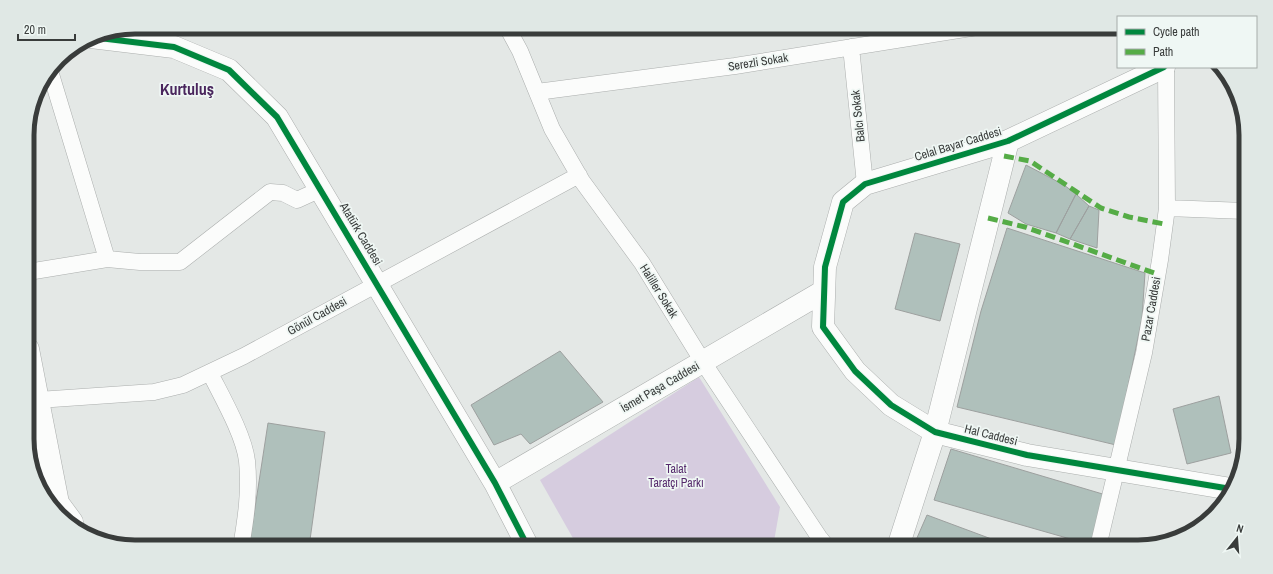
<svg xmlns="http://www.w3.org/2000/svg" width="1273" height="574" font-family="'Archivo Narrow',sans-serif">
<rect width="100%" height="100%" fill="#e4e8e6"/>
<path fill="#d6ccdf" d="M699 377 780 507 773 547H578L540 480Z"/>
<path fill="#afc0bb" stroke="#9da09f" d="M1026 165 1064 185 1076 194 1056 233 1026 224 1008 213Z
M1076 194 1089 206 1070 239 1056 233Z
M1089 206 1099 210 1097 248 1070 239Z
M1007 228 1145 273 1142 318 1116 445 957 407 981 311Z
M915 233 960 244 940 321 895 309Z
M560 351 603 402 530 444 521 434 494 445 471 405Z
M1219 396 1231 453 1187 464 1173 409Z
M268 423 325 432 309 547H249Z
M951 449 1106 495 1095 546 934 500Z
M927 515 1013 547H913Z"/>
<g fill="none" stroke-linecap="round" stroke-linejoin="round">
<defs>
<path id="street" d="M507 27 520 51 552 129 582 181 642 263 703 362 819 537 827 547
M851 47 865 184
M50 71 107 259
M537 92 735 66 977 27
M1167 208 1245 211
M28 272 107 259 140 262H180L270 192 283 193 297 200 321 189
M210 373C222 397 244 435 247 461 250 490 246 518 241 547
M38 400 154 392 183 385 244 356 579 175
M1098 547 1144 353 1160 260 1167 208 1166 67"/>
<path id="secondary" d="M91 37 174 47 229 70 277 117 495 483 528 547
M1164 67 1008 141 865 184 843 202 825 267 823 327 855 371 891 405 935 432 1027 455 1231 489
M28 349 58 503 72 522
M495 483 824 291
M898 547 935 432 1008 141"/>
</defs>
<use href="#street" stroke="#abaead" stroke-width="17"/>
<use href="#secondary" stroke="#abaead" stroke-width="23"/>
<use href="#street" stroke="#fbfcfb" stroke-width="16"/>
<use href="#secondary" stroke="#fbfcfb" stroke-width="22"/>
<path stroke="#55ac46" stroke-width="5" stroke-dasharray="10 5" stroke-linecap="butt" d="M1004 156 1030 161 1101 208 1129 217 1164 224
M988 218 1025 227 1157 274"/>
<defs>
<path id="cycleway" d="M91 37 174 47 229 70 277 117 495 483 528 547
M1164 67 1008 141 865 184 843 202 825 267 823 327 855 371 891 405 935 432 1027 455 1231 489"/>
</defs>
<use href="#cycleway" stroke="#eff7f4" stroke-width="8"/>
<use href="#cycleway" stroke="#00873e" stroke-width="6"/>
</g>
<g text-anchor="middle" stroke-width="3.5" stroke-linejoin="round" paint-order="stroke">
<g font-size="12" fill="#393c3b" stroke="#eff7f4">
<text transform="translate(758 62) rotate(-9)" y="4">Serezli Sokak</text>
<text transform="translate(858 116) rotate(-96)" y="4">Balcı Sokak</text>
<text transform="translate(958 144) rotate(-17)" y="4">Celal Bayar Caddesi</text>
<text transform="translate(361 234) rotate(59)" y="4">Atatürk Caddesi</text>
<text transform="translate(659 291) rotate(58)" y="4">Haliller Sokak</text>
<text transform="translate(1151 309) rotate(-80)" y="4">Pazar Caddesi</text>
<text transform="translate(317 316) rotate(-29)" y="4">Gönül Caddesi</text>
<text transform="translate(660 387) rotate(-30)" y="4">İsmet Paşa Caddesi</text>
<text transform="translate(991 435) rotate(14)" y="4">Hal Caddesi</text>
</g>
<g font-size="12" fill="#55296c" stroke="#eff7f4">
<text x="676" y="473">Talat<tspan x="676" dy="14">Taratçı Parkı</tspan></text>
</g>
<g font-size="16" font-weight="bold" fill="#4a265d" stroke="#eff7f4">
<text x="187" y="95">Kurtuluş</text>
</g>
</g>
<path d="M0 0H1273V574H0ZM135 34H1138A101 101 0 0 1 1239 135V439A101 101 0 0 1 1138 540H135A101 101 0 0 1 34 439V135A101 101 0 0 1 135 34Z" fill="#e0e8e5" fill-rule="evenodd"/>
<path fill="none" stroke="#393c3b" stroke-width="5" d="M135 34H1138A101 101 0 0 1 1239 135V439A101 101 0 0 1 1138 540H135A101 101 0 0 1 34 439V135A101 101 0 0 1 135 34Z"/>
<rect x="1117" y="16" width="140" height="52" fill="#eff7f4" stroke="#a6acaa"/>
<rect x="1125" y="29" width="20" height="6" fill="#00873e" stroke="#a6acaa"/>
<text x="1153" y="36" font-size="12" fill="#393c3b">Cycle path</text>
<rect x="1125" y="49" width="20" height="6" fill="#55ac46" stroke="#a6acaa"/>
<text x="1153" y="56" font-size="12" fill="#393c3b">Path</text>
<g transform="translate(1237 538) rotate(17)" stroke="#eff7f4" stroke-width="3" paint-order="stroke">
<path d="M0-3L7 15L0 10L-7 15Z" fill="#393c3b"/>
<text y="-6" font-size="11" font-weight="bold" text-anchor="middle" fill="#393c3b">N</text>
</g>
<path d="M18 34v6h57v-6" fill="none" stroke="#393c3b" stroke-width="2"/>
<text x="24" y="34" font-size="12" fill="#393c3b" stroke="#eff7f4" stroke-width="3" paint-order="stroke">20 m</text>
</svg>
